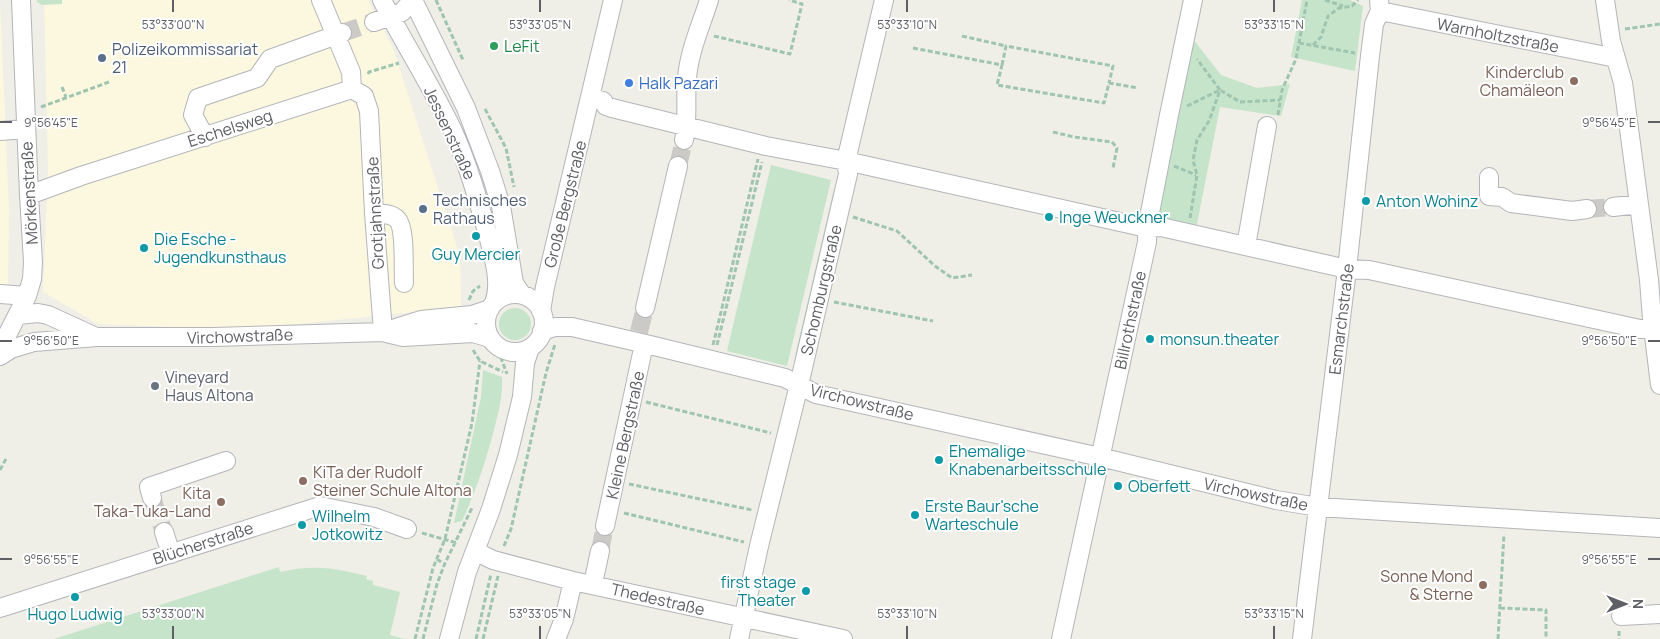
<svg xmlns="http://www.w3.org/2000/svg" width="1660" height="639" font-family="Manrope,sans-serif">
<rect width="100%" height="100%" fill="#efeee7"/>
<path fill="#fbf8df" d="M0 0 9 208 8 284 4 301H0Z
M44 0H368L393 48 460 256 461 307 243 330 98 324 43 292 48 171Z"/>
<path fill="#c6e4ca" d="M37 0H62V4L42 5 37 2Z
M1302 0H1350L1363 6 1355 71 1291 57Z
M1190 35 1221 75 1257 88 1290 84 1281 116 1220 107 1196 229 1153 220Z
M771 165 831 180 787 366 727 351Z
M834 189 842 191 803 358 795 356Z
M499 324a16 16 0 1 1 32 0a16 16 0 1 1-32 0Z
M483 370 502 377C503 394 499 410 495 426 486 461 477 488 462 521L454 523 481 397Z
M279 567 280 572C313 564 335 568 367 576L366 579 373 581V585L400 592 390 635 405 639H54Z"/>
<g fill="none" stroke-linecap="round" stroke-linejoin="round">
<path stroke="#cbcac6" stroke-width="18" stroke-dasharray="18 9" stroke-linecap="butt" d="M342 33 374 22
M678 166 684 140
M1587 209 1613 207
M639 332 645 308
M152 498 164 532
M600 551 605 526"/>
<defs>
<path id="minor" d="M321 0 351 72 352 89
M382 0C404 44 432 86 453 131 468 164 478 200 488 235 493 256 502 282 494 303
M413 0 466 108 490 171 501 206 514 283 522 295
M1605 0 1611 41 1623 83 1649 280 1652 319 1660 385
M1380 11 1616 58
M374 22 402 12 413 0
M590 97 603 101 606 106 612 108 766 146 846 161 1147 228 1161 227 1347 269 1369 270 1640 329H1653
M0 131 26 129
M205 137 193 115 198 98 257 78 270 59 342 33
M684 140C689 117 684 94 688 70 691 46 702 23 709 0
M1489 177V196L1502 197 1511 203 1572 211 1587 209
M29 195 81 176 352 89 364 96 369 111 374 213 383 332
M1613 207 1639 204
M374 213C381 214 391 213 397 219 406 228 403 269 404 283
M1246 246 1267 126
M0 294 27 296
M486 323a29 29 0 1 1 58 0a29 29 0 1 1-58 0Z
M645 308 678 166
M541 311 545 287 613 0
M18 315 38 313 48 315 96 337
M542 331 555 327H572L650 345 785 378 816 394 1100 457 1276 500 1318 507 1660 528
M386 333 403 337 473 333 490 338
M0 349 27 296 32 279 33 262 29 195 21 0
M0 356 11 349 34 342 97 337H213L383 332 421 320 472 315 490 309
M152 498 149 487 226 461
M605 526 644 344
M164 532 171 554
M475 551 493 560 573 581 843 639
M593 584 600 551
M0 608 320 506 374 517 407 529
M1621 616 1660 614
M449 639 467 572 491 509 508 455 522 397 525 363 530 348
M556 639 564 619 573 581
M739 639 759 546 799 385 848 174 846 161 884 0
M1061 639 1147 242V228L1169 115 1193 0
M1302 639 1347 269 1370 56 1374 24 1380 11 1379 0"/>
</defs>
<use href="#minor" stroke="#b4b5ba" stroke-width="20"/>
<path stroke="#9fc4af" stroke-width="3" stroke-dasharray="5 2.5" stroke-linecap="butt" d="M436 0 463 60
M1325 0 1343 6
M1625 29 1660 24
M714 36 790 54 802 4 789 0
M962 36 1006 46
M1299 43 1355 53
M1313 45 1321 37 1328 16 1339 8 1352 6 1358 0
M913 48 1002 65 997 85 1104 103 1109 83 1138 88
M1002 65 1006 46 1113 66 1109 83
M368 74 369 72 399 63
M62 87 66 97
M1187 106 1220 90 1240 102 1280 100
M41 107 109 82
M485 109 506 148 514 187
M1278 115 1282 90 1296 59 1307 0
M1053 132 1074 137 1112 142 1117 148 1113 168
M1174 166 1196 175
M853 217 897 231 935 266 952 278 972 275
M1190 218 1197 175 1193 160 1197 140 1209 121 1220 90 1197 59
M469 300 473 291 480 286
M834 302 933 321
M713 345 758 159
M717 345 762 162
M473 350 480 361 503 372
M498 350 507 374
M646 402 771 433
M0 470 7 457
M629 484 752 510
M624 513 744 542
M422 533 457 543
M504 546 511 529 546 373 555 344
M437 559 441 562
M1500 608 1546 610V639
M1619 631V639
M415 639 433 568 445 539 472 423 480 361
M423 639 437 584 445 563 472 508
M476 639 491 574
M483 639 498 576
M1498 639 1504 534"/>
<use href="#minor" stroke="#fff" stroke-width="18"/>
</g>
<path fill="none" stroke="#5e6065" stroke-width="2" d="M173 0V12M540 0V12M907 0V12M1274 0V12M0 122H12M1648 122H1660M0 341H12M1648 341H1660M0 559H12M1648 559H1660M173 626V639M540 626V639M907 626V639M1274 626V639"/>
<circle fill="#2e9e5b" stroke="#fff" stroke-width="2" cx="494" cy="46" r="5"/>
<g fill="#5c6f8a" stroke="#fff" stroke-width="2">
<circle cx="102" cy="58" r="5"/>
<circle cx="423" cy="209" r="5"/>
</g>
<g fill="#8d6e63" stroke="#fff" stroke-width="2">
<circle cx="1574" cy="81" r="5"/>
<circle cx="303" cy="481" r="5"/>
<circle cx="221" cy="502" r="5"/>
<circle cx="1483" cy="585" r="5"/>
</g>
<circle fill="#3f7fe0" stroke="#fff" stroke-width="2" cx="629" cy="83" r="5"/>
<g fill="#0f9aa8" stroke="#fff" stroke-width="2">
<circle cx="1366" cy="201" r="5"/>
<circle cx="1049" cy="217" r="5"/>
<circle cx="476" cy="236" r="5"/>
<circle cx="144" cy="248" r="5"/>
<circle cx="1150" cy="339" r="5"/>
<circle cx="939" cy="460" r="5"/>
<circle cx="1118" cy="486" r="5"/>
<circle cx="915" cy="515" r="5"/>
<circle cx="302" cy="525" r="5"/>
<circle cx="806" cy="591" r="5"/>
<circle cx="75" cy="597" r="5"/>
</g>
<circle fill="#6b7280" stroke="#fff" stroke-width="2" cx="155" cy="386" r="5"/>
<g text-anchor="middle" stroke-width="4" stroke-linejoin="round" paint-order="stroke">
<g font-size="16" fill="#5e6065" stroke="#fff">
<text transform="translate(1498 35) rotate(11)" y="6">Warnholtzstraße</text>
<text transform="translate(230 128) rotate(-18)" y="6">Eschelsweg</text>
<text transform="translate(450 133) rotate(65)" y="6">Jessenstraße</text>
<text transform="translate(29 193) rotate(-93)" y="6">Mörkenstraße</text>
<text transform="translate(565 204) rotate(-76)" y="6">Große Bergstraße</text>
<text transform="translate(375 213) rotate(-93)" y="6">Grotjahnstraße</text>
<text transform="translate(821 290) rotate(-77)" y="6">Schomburgstraße</text>
<text transform="translate(1341 319) rotate(-83)" y="6">Esmarchstraße</text>
<text transform="translate(1130 320) rotate(-78)" y="6">Billrothstraße</text>
<text transform="translate(240 336) rotate(-2)" y="6">Virchowstraße</text>
<text transform="translate(862 402) rotate(14)" y="6">Virchowstraße</text>
<text transform="translate(625 435) rotate(-78)" y="6">Kleine Bergstraße</text>
<text transform="translate(1256 494) rotate(12)" y="6">Virchowstraße</text>
<text transform="translate(203 543) rotate(-18)" y="6">Blücherstraße</text>
<text transform="translate(658 599) rotate(13)" y="6">Thedestraße</text>
</g>
<g font-size="16" fill="#27864d" stroke="#fff" text-anchor="start">
<text x="504" y="52">LeFit</text>
</g>
<g font-size="16" fill="#4e5e75" stroke="#fff" text-anchor="start">
<text x="112" y="55">Polizeikommissariat<tspan x="112" dy="18">21</tspan></text>
<text x="433" y="206">Technisches<tspan x="433" dy="18">Rathaus</tspan></text>
</g>
<g font-size="16" fill="#785e54" stroke="#fff" text-anchor="end">
<text x="1564" y="78">Kinderclub<tspan x="1564" dy="18">Chamäleon</tspan></text>
<text x="313" y="478" text-anchor="start">KiTa der Rudolf<tspan x="313" dy="18">Steiner Schule Altona</tspan></text>
<text x="211" y="499">Kita<tspan x="211" dy="18">Taka-Tuka-Land</tspan></text>
<text x="1473" y="582">Sonne Mond<tspan x="1473" dy="18">&amp; Sterne</tspan></text>
</g>
<g font-size="16" fill="#366cbe" stroke="#fff" text-anchor="start">
<text x="639" y="89">Halk Pazari</text>
</g>
<g font-size="16" fill="#0d838f" stroke="#fff" text-anchor="start">
<text x="1376" y="207">Anton Wohinz</text>
<text x="1059" y="223">Inge Weuckner</text>
<text x="154" y="245">Die Esche -<tspan x="154" dy="18">Jugendkunsthaus</tspan></text>
<text x="476" y="260" text-anchor="middle">Guy Mercier</text>
<text x="1160" y="345">monsun.theater</text>
<text x="949" y="457">Ehemalige<tspan x="949" dy="18">Knabenarbeitsschule</tspan></text>
<text x="1128" y="492">Oberfett</text>
<text x="925" y="512">Erste Baur'sche<tspan x="925" dy="18">Warteschule</tspan></text>
<text x="312" y="522">Wilhelm<tspan x="312" dy="18">Jotkowitz</tspan></text>
<text x="796" y="588" text-anchor="end">first stage<tspan x="796" dy="18">Theater</tspan></text>
<text x="75" y="620" text-anchor="middle">Hugo Ludwig</text>
</g>
<g font-size="16" fill="#5b616d" stroke="#fff" text-anchor="start">
<text x="165" y="383">Vineyard<tspan x="165" dy="18">Haus Altona</tspan></text>
</g>
</g>
<g font-size="12" text-anchor="middle" fill="#5e6065" stroke="#fff" stroke-width="4" stroke-linejoin="round" paint-order="stroke">
<text x="173" y="29">53°33'00"N</text>
<text x="540" y="29">53°33'05"N</text>
<text x="907" y="29">53°33'10"N</text>
<text x="1274" y="29">53°33'15"N</text>
<text x="1609" y="127">9°56'45"E</text>
<text x="51" y="127">9°56'45"E</text>
<text x="1609" y="345">9°56'50"E</text>
<text x="51" y="345">9°56'50"E</text>
<text x="1609" y="564">9°56'55"E</text>
<text x="51" y="564">9°56'55"E</text>
<text x="173" y="618">53°33'00"N</text>
<text x="540" y="618">53°33'05"N</text>
<text x="907" y="618">53°33'10"N</text>
<text x="1274" y="618">53°33'15"N</text>
</g>
<g transform="translate(1625 604) rotate(90)" stroke="#ffffff" stroke-width="4" paint-order="stroke">
<path d="M0-4L9 19L0 12L-9 19Z" fill="#5e6065"/>
<text y="-8" font-size="14" font-weight="bold" text-anchor="middle" fill="#5e6065">N</text>
</g>
</svg>
